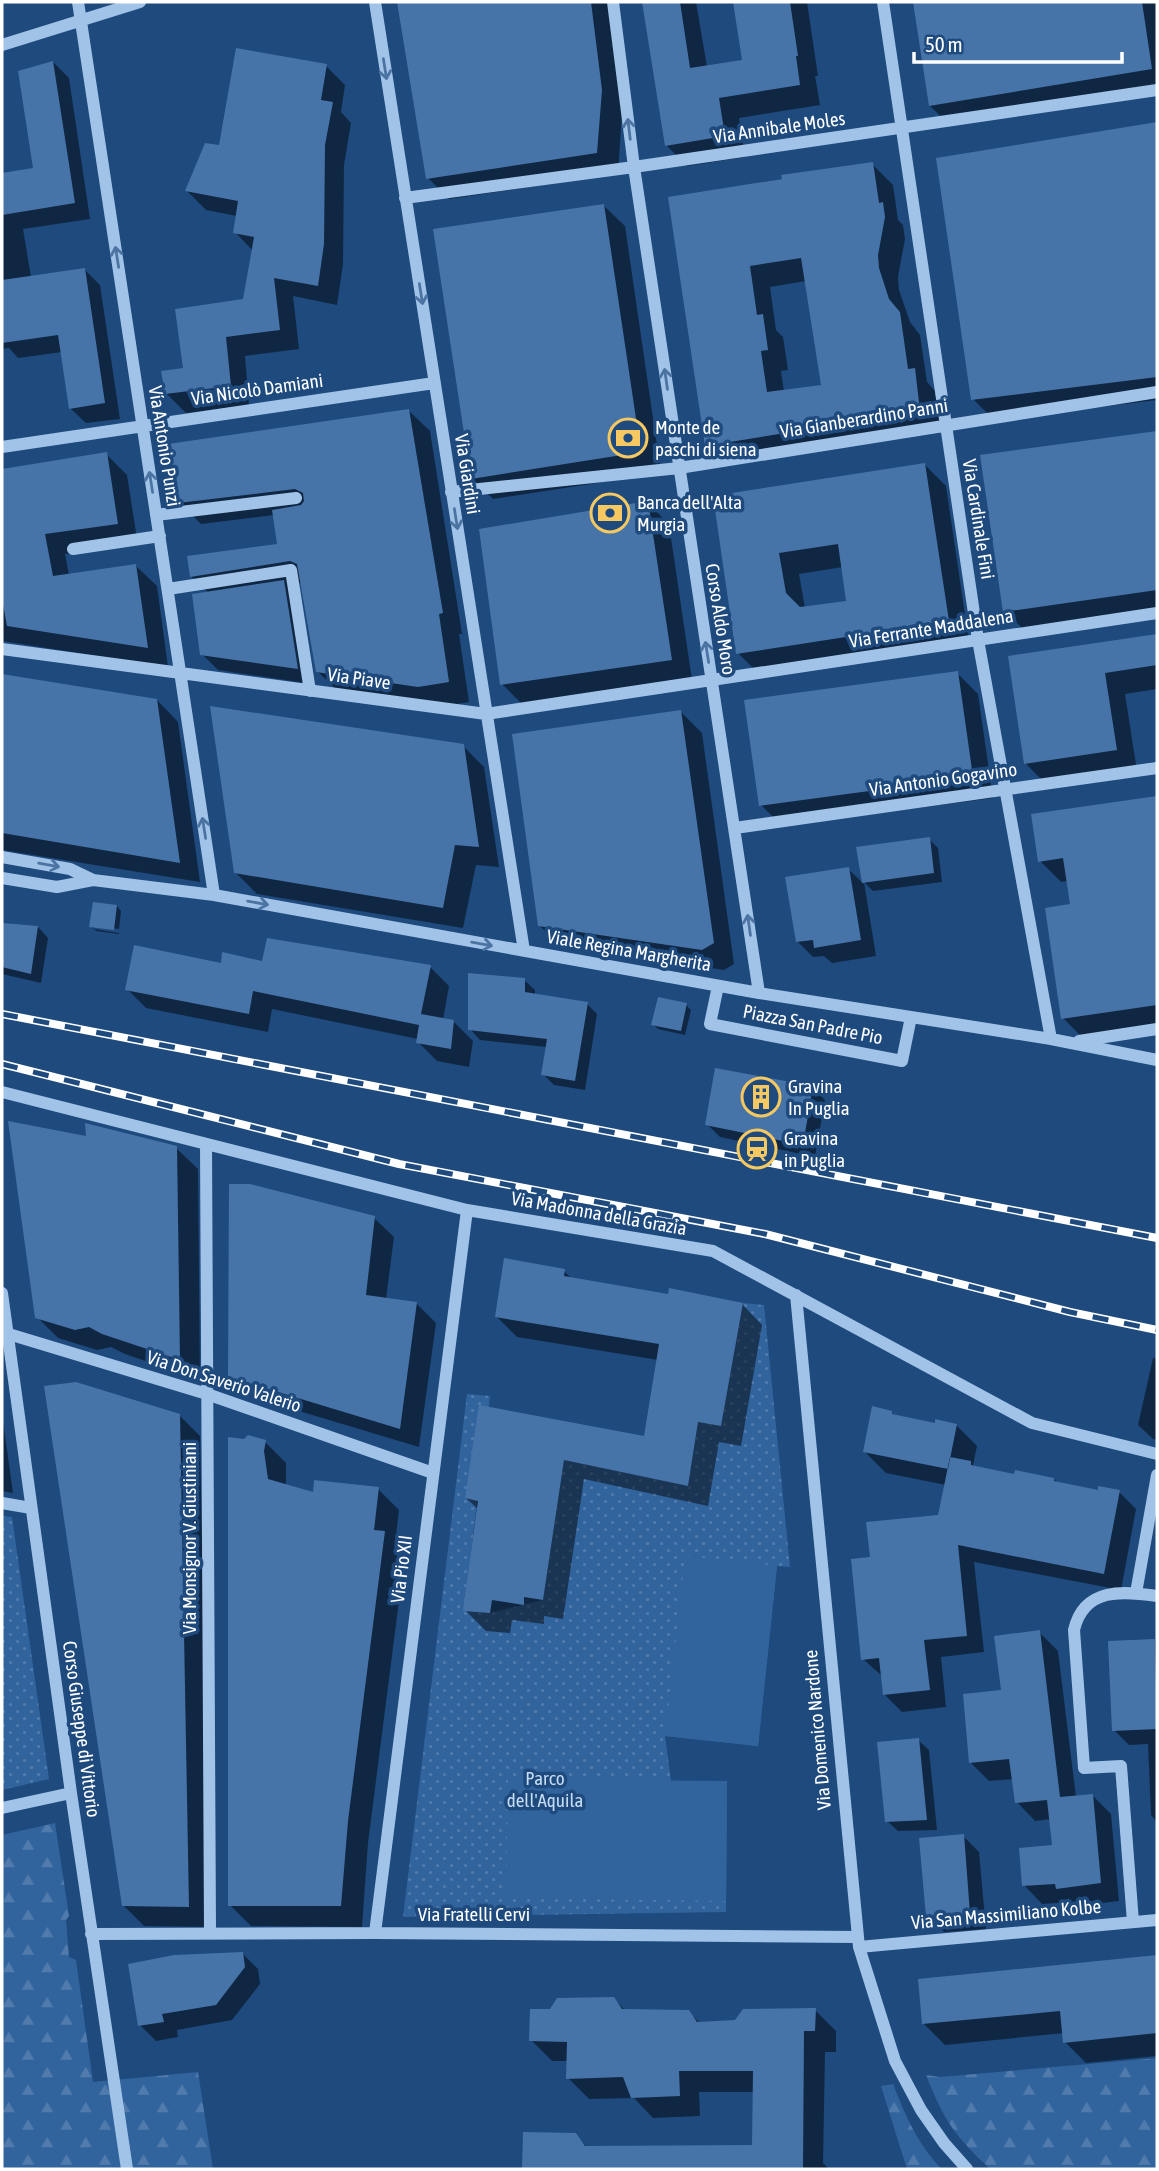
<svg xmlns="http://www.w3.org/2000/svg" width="1159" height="2171" font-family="'Asap Condensed',sans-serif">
<defs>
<pattern id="grass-dots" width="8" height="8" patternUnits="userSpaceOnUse" patternTransform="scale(1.75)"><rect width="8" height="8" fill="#31649d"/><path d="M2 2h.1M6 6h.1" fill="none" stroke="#507bac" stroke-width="1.8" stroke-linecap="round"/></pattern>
<pattern id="forest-firs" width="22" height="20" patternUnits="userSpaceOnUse" patternTransform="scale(1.75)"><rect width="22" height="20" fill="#31649d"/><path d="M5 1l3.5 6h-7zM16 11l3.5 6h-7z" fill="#507bac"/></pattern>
</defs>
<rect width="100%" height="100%" fill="#1e4a7e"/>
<path fill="url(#grass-dots)" d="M743 1303 764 1305 790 1567 777 1566 758 1746 665 1736 671 1781H727L726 1912 403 1917 467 1394 490 1396 464 1610 490 1613 543 1600 564 1460 688 1486 698 1422 721 1426Z
M2 1516 12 1517 49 1779 2 1790Z"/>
<path fill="url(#forest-firs)" d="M55 1823 69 1916 66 1920 69 1957 76 1960 93 2082 198 2072 213 2169H2V1835Z
M1157 2058V2169H990C954 2135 945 2122 926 2075L940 2077Z
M893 2084C905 2115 918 2145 942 2169H907L881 2086Z"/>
<path fill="#31649d" d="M685 1556 777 1566 758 1746 665 1736Z
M508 1779 727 1781 726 1901 506 1898Z"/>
<path fill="#0007" fill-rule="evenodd" d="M399 2H608L622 112 618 174 449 199 428 178Z
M644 2H696L707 67 744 61 734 2H807L818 76H815L820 105 739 118 745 157 687 166 666 145Z
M914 2H1157V92L951 126 930 106Z
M53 62 69 78 90 219 23 229 31 277 85 270 100 285 120 419 86 423 70 408 62 352 18 358 9 348 2 349V174L35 170Z
M326 66 345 85 341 112 351 123 344 165 343 264 337 305 293 296 299 349 245 356 249 405 186 413 167 394 245 301 253 251 235 232 237 216 206 210 187 191 220 147Z
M1157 124V400L994 420 973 399 938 159Z
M872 164 893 185 898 220 903 225 905 239 898 277 899 290 910 322 920 335 927 382 935 391 940 431 728 466 707 445 670 198ZM806 281 823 386 784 392 781 371 788 370 783 337 776 330 770 287Z
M604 206 625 226 661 473 493 499 472 478Z
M409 411 430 431 462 634H459L469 702 440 707 339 692 317 671 302 583 287 585 299 598 312 684 218 670 202 654 209 593 191 576 279 545 274 515 201 524 180 503Z
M1157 433V613L1025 631 1005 611 982 457Z
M106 454 127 475 138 545 65 554 69 575 136 566 157 586 168 667 2 641V471Z
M925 465 946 486 969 642 759 674 738 653 715 497ZM843 567 848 602 805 608 799 574Z
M648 503 669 524 692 680 523 705 502 684Z
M1157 635V689L1125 694 1137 771 1047 785 1026 764 1010 658Z
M957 673 978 694 993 798 782 826 761 805Z
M2 676 157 700 178 722 200 882 2 850Z
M681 712 702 733 734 964 724 970 561 947 540 926Z
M463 746 484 767 499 867 476 865 463 928 257 894 236 873Z
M1157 798V1028L1084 1039 1063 1018 1072 905 1068 881 1061 882 1040 861 1033 816Z
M929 839 938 848 942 882 873 891 864 882 876 956 832 963 824 956 813 957 797 941 848 869 864 884 858 849Z
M117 906 121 911 119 929 94 926V929L91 926Z
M2 924 38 927 48 938 41 983 2 974Z
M94 929 119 933V934L96 931Z
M222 965 430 967 449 986 443 1020 454 1022 473 1041 469 1067 437 1061 418 1042V1039L272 1009 268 1032 146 1008 127 989Z
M524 980 535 990V995L587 1004 597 1014 585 1090 554 1085 543 1074 547 1047 480 1040 470 1029Z
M686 1005 691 1010 685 1035 658 1029 653 1024Z
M812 1087 825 1100 815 1157 720 1137 707 1124Z
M88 1138 176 1148 198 1169 200 1380 125 1354 111 1347 97 1350 58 1338 37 1317Z
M374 1218 394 1237 386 1299 416 1303 436 1323 419 1447 249 1396 229 1376Z
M564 1271 573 1280 669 1296 742 1304 762 1325 741 1446 719 1442 708 1506 584 1479 563 1619 544 1616V1624L512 1620 510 1633 486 1631 465 1610 479 1510 466 1498 481 1407 645 1438 658 1360 517 1337 496 1316Z
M1153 1358 1157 1359V1440L1153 1439 1138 1425Z
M891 1412 896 1417 936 1425H956L977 1446 973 1465 976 1468 1016 1476 1054 1479 1058 1484 1099 1492H1119L1136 1509 1121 1590 974 1562 984 1652 941 1657 946 1707 902 1712 884 1694 882 1676 863 1659 872 1559 940 1516 946 1485 886 1473 865 1452Z
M2 1414 13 1493 2 1491Z
M179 1415 200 1436 209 1927 144 1926 123 1905Z
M245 1441 265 1442 286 1463V1486L314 1494 378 1489 399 1510 395 1544 405 1554 368 1843 362 1927 251 1926 230 1905Z
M1039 1632 1058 1651 1076 1797 1093 1796 1111 1814 1119 1901 1076 1906 1072 1902 1042 1904 1024 1885 1054 1846 1051 1819 1035 1821 1017 1802 1014 1779 989 1781 970 1762 1003 1692Z
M1157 1641V1822L1151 1815 1148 1744 1129 1745 1114 1730 1110 1642Z
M918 1740 929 1750 937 1830 898 1831 887 1821Z
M963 1836 979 1852 986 1929 944 1932 928 1916Z
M242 1953 258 1969 260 1984 232 2020 177 2030 178 2037 156 2041 140 2025Z
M1157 1957V2056L1086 2063 1065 2042 1064 2033 945 2045 924 2024 920 1981Z
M613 1998 626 2011H688L700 2023 736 2022 815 2010 836 2031V2052H825L823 2163 829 2169H523L524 2134 575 2135 587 2147 754 2146 755 2092H699L700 2116 653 2118 634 2098 589 2099 568 2078V2061H552L531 2040 551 2010Z"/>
<path fill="#4774a8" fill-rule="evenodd" d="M397 2H591L602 90 597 153 426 179Z
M642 2H680L690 68 742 60 733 2H790L798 56H796L800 85 719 98 725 136 665 146Z
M913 2H1142L1152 69 929 106Z
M236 48 327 64 321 100 333 102 325 145 324 244 318 286 274 278 280 330 226 337 231 386 165 394 161 371 183 368 175 309 243 299 254 237 233 233 238 201 185 191 205 143 219 145Z
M53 61 75 203 2 215V173L33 168 18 71Z
M1157 122V377L971 400 936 158Z
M873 162 879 203 883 202 885 217 878 255 879 268 889 299 900 312 908 369 915 368 920 411 705 446 668 197 782 179 781 175ZM801 258 821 385 767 392 761 351 768 350 763 314 757 315 750 266Z
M604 204 641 452 471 479 433 229Z
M85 268 105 403 69 409 58 335 2 343V280Z
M409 409 443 613 439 614 449 682 418 687 316 672 297 564 290 561 190 577 187 556 277 544 272 510 301 505 304 501 303 493 295 489 178 503 168 444Z
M1157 431V590L1003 612 980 455Z
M107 452 118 524 45 534 53 576 136 564 148 648 7 626 2 599V469Z
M925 463 949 621 736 654 713 496ZM838 544 846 601 800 607 786 593 779 553Z
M648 501 672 660 500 685 479 529Z
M284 580 298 669 200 655 192 594Z
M1157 634V665L1105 673 1117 750 1024 764 1008 656Z
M958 671 973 777 759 806 744 700Z
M2 674 157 699 180 863 2 833Z
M210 706 464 744 479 847 455 845 443 908 234 873Z
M681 710 714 943 702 950 538 926 512 734Z
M1157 796V1005L1061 1019 1045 908 1070 904 1063 858 1038 862 1031 814Z
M930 837 934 873 862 883 856 847Z
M849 867 861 940 814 948 813 940 796 942 785 877Z
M93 902 117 905 114 930 89 927Z
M2 923 38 926 31 974 2 967Z
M267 938 431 965 421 1014 454 1020 451 1049 416 1043 419 1025 253 991 249 1014 125 990 134 945 221 963 222 952 262 961Z
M468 973 525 978V992L588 1002 575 1081 541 1075 547 1039 468 1030Z
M658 997 687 1003 681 1031 651 1025Z
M715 1068 813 1086 803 1145 705 1125Z
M8 1121 86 1136 85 1123 177 1146 180 1360 102 1334 89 1327 75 1330 35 1318Z
M229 1184H250L375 1216 366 1295 417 1302 400 1429 228 1377Z
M504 1258 565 1269 564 1276 668 1294 669 1288 743 1303 721 1426 698 1422 688 1486 564 1460 543 1600 524 1597V1605L492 1600 490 1613 463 1611 478 1501 465 1498 479 1405 644 1436 659 1344 495 1317Z
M76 1382 180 1414 189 1907 122 1906 44 1386Z
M872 1406 892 1411V1414L935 1423V1419L957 1424 948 1469 863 1452Z
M248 1435 266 1440 264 1451 268 1479 313 1492 314 1480 379 1487 374 1530 385 1531 348 1821 341 1906H228V1437L244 1439Z
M950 1457 971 1461V1465L1014 1474 1015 1470 1054 1478V1481L1098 1490V1486L1120 1490 1104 1574 958 1545 967 1636 924 1640 930 1690 883 1695 879 1658 861 1660 851 1559 870 1557 866 1522 938 1515Z
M1040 1630 1060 1797 1093 1794 1101 1883 1056 1889 1055 1884 1022 1886 1019 1848 1052 1845 1047 1800 1015 1803 1009 1759 969 1763 963 1694 1001 1690 994 1636Z
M1155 1639 1157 1729 1112 1731 1108 1641Z
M919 1738 927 1820 885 1822 877 1742Z
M964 1834 970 1914 926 1917 919 1838Z
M243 1952 245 1967 216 2005 162 2014 164 2022 138 2026 128 1964 174 1955Z
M1157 1955V2033L1063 2043 1060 2011 922 2024 918 1979Z
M614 1997 622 2009 689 2010 697 2022 735 2020 743 2009 816 2008 815 2031H804L803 2169H522L523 2132 576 2133 585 2146 752 2145 753 2071H679L680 2096 631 2098 623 2077 566 2079 567 2042 529 2041 530 2009H550L557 1998Z"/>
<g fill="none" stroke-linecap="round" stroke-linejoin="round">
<path stroke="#a2c3e8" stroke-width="12" d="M78 2 214 895
M375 2 524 951
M613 2 634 167 759 993
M883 2 978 640 1051 1039
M2 45 140 2
M405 198 634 167 1157 90
M2 447 434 383
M451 492 679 468 1157 392
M156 515 296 498
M73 549 160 536
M168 589 291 570 310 691
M2 649 486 714 1157 613
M735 828 1157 768
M2 857 70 869 93 880
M2 878 57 887 93 880 214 895 759 993 1051 1039 1157 1060
M718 986 710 1024 902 1061 911 1017
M1079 1041 1157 1029
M2 1092 467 1210 713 1251 1032 1423 1157 1454
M206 1144 210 1932
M2 1293 71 1793 127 2169
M796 1295 859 1947 895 2061 921 2110 944 2143 967 2169
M2 1332 207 1394 433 1473
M2 1503 31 1508
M1136 1593 1157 1475
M2 1808 71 1793
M1133 1922 1121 1766 1084 1768 1074 1630C1084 1587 1123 1591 1157 1596
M375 1933 467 1210
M91 1934 375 1933 857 1937
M859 1947 1157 1920"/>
<defs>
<path id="rail" d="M2 1014 1157 1238
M2 1064 399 1164 765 1234 1070 1312 1157 1330"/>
</defs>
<use href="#rail" stroke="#fff" stroke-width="8"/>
<use href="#rail" stroke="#1e4a7e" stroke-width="5" stroke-dasharray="16" stroke-linecap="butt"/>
</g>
<defs><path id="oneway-shaft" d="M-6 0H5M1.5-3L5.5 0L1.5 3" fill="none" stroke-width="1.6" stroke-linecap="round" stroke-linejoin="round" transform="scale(1.75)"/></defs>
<g stroke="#4c74a3">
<use href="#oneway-shaft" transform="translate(385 69) rotate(81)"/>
<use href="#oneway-shaft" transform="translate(629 129) rotate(-97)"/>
<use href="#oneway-shaft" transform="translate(117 257) rotate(-99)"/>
<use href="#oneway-shaft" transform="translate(421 294) rotate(81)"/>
<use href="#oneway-shaft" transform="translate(666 379) rotate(-98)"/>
<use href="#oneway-shaft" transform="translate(151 482) rotate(-99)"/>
<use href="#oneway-shaft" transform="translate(456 519) rotate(81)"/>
<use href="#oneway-shaft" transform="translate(707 652) rotate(-99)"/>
<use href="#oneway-shaft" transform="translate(204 828) rotate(-99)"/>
<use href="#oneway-shaft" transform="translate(49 865) rotate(10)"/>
<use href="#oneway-shaft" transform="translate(258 903) rotate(10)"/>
<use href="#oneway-shaft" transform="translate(749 925) rotate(-98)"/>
<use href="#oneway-shaft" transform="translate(482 944) rotate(10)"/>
</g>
<defs>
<symbol id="bank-ring" viewBox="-11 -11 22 22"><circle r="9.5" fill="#1e4a7e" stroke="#f6c861" stroke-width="1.5"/><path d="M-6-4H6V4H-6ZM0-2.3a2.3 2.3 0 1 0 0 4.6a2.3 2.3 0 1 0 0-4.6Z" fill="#f6c861"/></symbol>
<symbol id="building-ring" viewBox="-11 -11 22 22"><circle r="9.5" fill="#1e4a7e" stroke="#f6c861" stroke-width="1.5"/><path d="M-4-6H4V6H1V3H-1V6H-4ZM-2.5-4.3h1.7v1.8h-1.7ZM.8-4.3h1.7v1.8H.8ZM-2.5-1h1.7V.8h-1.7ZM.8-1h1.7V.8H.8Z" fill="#f6c861"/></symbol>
<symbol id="station-ring" viewBox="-11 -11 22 22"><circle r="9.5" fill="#1e4a7e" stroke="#f6c861" stroke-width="1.5"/><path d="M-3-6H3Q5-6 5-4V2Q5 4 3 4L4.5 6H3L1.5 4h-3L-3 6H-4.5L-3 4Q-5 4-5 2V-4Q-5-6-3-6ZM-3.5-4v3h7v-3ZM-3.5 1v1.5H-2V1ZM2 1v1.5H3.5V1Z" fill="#f6c861"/></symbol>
</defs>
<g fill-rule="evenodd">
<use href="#bank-ring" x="606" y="416" width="44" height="44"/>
<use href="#bank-ring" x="588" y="491" width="44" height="44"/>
<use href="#building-ring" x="739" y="1075" width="44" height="44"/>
<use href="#station-ring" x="735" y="1127" width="44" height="44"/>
</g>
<g text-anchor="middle" stroke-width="7" stroke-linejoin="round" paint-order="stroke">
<g font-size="19" fill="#fff" stroke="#1e4a7e">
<text transform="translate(779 127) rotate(-8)" y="7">Via Annibale Moles</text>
<text transform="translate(257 389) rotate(-8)" y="7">Via Nicolò Damiani</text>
<text transform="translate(864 418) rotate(-9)" y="7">Via Gianberardino Panni</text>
<text transform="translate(165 446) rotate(81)" y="7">Vía Antonio Punzi</text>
<text transform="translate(468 474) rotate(81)" y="7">Via Giardini</text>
<text transform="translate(979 519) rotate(81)" y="7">Via Cardinale Fini</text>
<text transform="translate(721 619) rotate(81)" y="7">Corso Aldo Moro</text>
<text transform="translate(931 628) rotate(-9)" y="7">Via Ferrante Maddalena</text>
<text transform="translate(359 678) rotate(8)" y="7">Via Piave</text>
<text transform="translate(943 779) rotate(-8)" y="7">Via Antonio Gogavino</text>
<text transform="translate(629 950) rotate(10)" y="7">Viale Regina Margherita</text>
<text transform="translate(813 1024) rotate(11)" y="7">Piazza San Padre Pio</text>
<text transform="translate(599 1213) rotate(10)" y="7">Via Madonna della Grazia</text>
<text transform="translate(224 1381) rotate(18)" y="7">Via Don Saverio Valerio</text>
<text transform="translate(189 1538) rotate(-90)" y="7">Via Monsignor V. Giustiniani</text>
<text transform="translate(401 1569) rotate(-83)" y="7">Via Pio XII</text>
<text transform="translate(82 1729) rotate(82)" y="7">Corso Giuseppe di Vittorio</text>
<text transform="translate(817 1730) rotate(-95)" y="7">Via Domenico Nardone</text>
<text x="474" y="1921">Via Fratelli Cervi</text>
<text transform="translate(1006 1914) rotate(-5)" y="7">Via San Massimiliano Kolbe</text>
</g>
<g font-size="19" fill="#fff" stroke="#1e4a7e" text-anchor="start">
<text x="655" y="434">Monte de<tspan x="655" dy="22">paschi di siena</tspan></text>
<text x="637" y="509">Banca dell'Alta<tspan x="637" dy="22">Murgia</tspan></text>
<text x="788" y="1093">Gravina<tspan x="788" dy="22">In Puglia</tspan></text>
<text x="784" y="1145">Gravina<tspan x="784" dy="22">in Puglia</tspan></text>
</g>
<g font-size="19" fill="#c6ddf6" stroke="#1e4a7e">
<text x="545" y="1785">Parco<tspan x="545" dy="22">dell'Aquila</tspan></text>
</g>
</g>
<rect width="1159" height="2171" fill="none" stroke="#ffffff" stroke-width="7"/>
<path d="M914 52v10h208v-10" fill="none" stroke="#ffffff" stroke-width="3.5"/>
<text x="925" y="52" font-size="21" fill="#ffffff" stroke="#1e4a7e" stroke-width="5" paint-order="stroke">50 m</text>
</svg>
